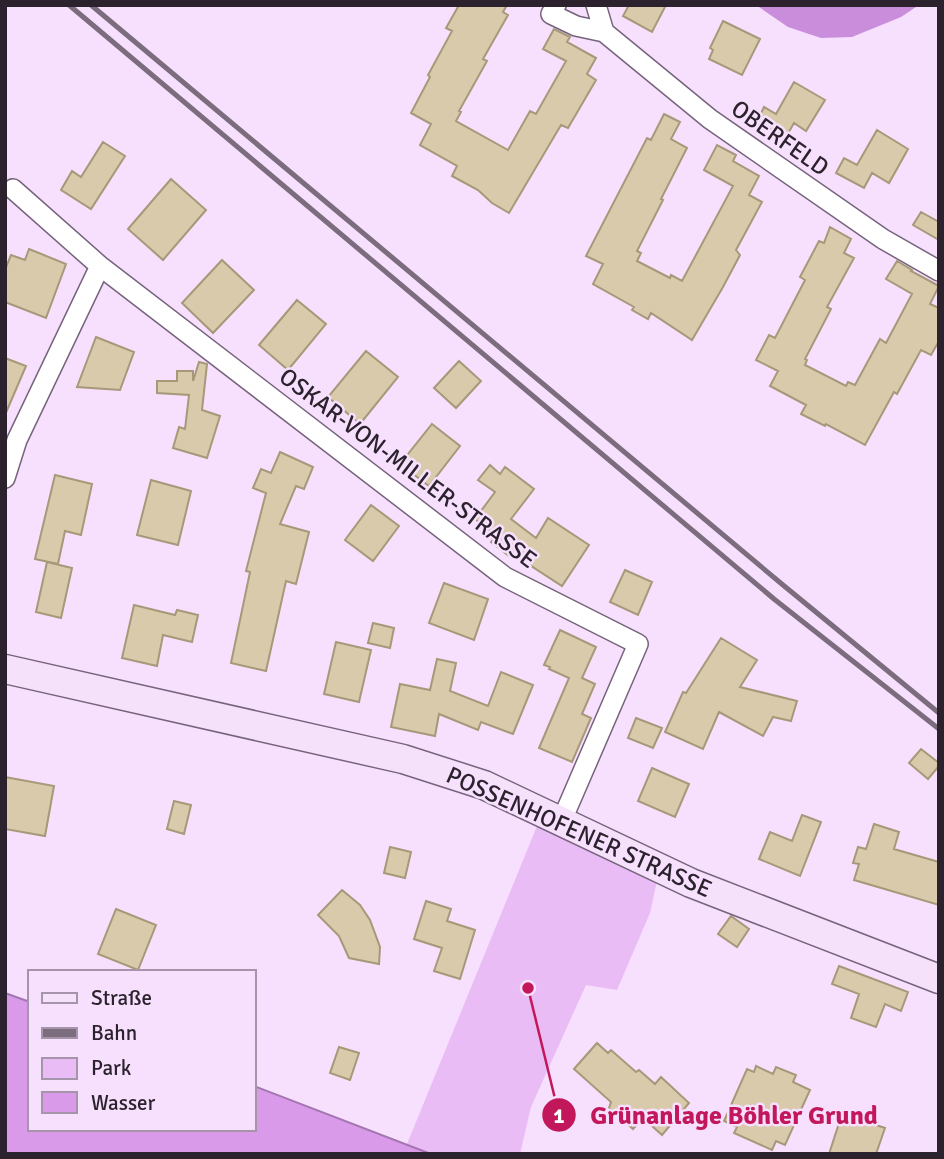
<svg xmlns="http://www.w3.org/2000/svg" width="944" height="1159" font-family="Signika,sans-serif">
<rect width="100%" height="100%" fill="#f7e0fd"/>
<path fill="#e9bcf5" d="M537 826 657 881 650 913 617 990 586 985 531 1107 520 1154H431L407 1144Z"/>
<path fill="#ca8ddb" d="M756 5H919L901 17 852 37 821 38 788 27Z"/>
<path fill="#d89ae9" stroke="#a476b1" stroke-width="2" d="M5 993 30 1002V1129H254V1086L431 1154H5Z"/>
<path fill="#d8caaa" stroke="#a69879" stroke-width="2" d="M459 5H507L503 12 508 15 483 59 487 61 459 111 461 112 456 121 508 150 530 111 536 114 566 61 543 49 554 29 570 37 567 42 596 58 587 74 596 80 568 128 561 125 509 213 492 203 478 190 452 176 457 166 420 145 431 124 411 113 430 77 428 75 452 31 446 28Z
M629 5H666L652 32 623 16Z
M723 21 760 39 742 75 709 59 713 50 710 48Z
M794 82 825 100 806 131 794 123 786 137 757 122 764 107 776 114Z
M664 114 680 122 671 139 687 148 661 199 663 200 637 251 641 253 637 261 670 278 671 275 682 281 733 186 704 170 717 145 736 155 733 161 759 176 749 195 762 202 736 250 740 255 723 287 692 340 651 313 648 319 632 310 634 307 593 284 603 264 586 256 647 138 651 140Z
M877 130 908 149 889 183 872 173 864 188 836 173 844 158 857 165Z
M103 142 125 156 91 209 61 190 72 171 81 177Z
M171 179 206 210 163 260 128 229Z
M921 212 939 222V240L913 225Z
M830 227 851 239 844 253 854 258 827 307 831 309 805 359 807 360 805 365 846 386 848 382 855 385 880 339 886 343 912 294 886 279 897 261 912 270 911 271 939 286 930 304 939 308V341L931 355 921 350 897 394 894 392 865 445 826 424 825 426 801 414 806 405 770 386 778 371 756 360 769 335 775 338 805 280 800 277 819 241 824 243Z
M29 249 66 264 46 318 5 302V270L11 255 25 260Z
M222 260 254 290 213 333 182 303Z
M297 300 326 324 288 370 259 345Z
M96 337 134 352 120 390 77 387Z
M366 351 398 377 360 424 328 397Z
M5 358 26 366 5 415Z
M459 361 481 381 456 408 434 388Z
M199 362 207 364 202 410 220 416 207 458 173 448 179 427 185 429 189 395 157 393V381H177V371H193V381Z
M432 424 460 446 429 486 400 464Z
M280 452 313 467 304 489 296 486 280 524 309 532 296 584 286 581 266 671 231 663 250 572 246 571 266 493 253 488 261 469 271 473Z
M490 465 500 474 505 467 534 489 511 519 536 538 548 518 589 545 562 586 511 553 509 556 491 542 496 535 475 519 495 492 478 480Z
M55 475 92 484 81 535 65 531 58 564 35 559Z
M151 480 191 491 178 545 137 535Z
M371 505 399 526 373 561 345 540Z
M47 562 72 568 61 618 36 612Z
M625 570 652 582 638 615 610 602Z
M444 583 488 599 474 640 429 623Z
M134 605 175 615 177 610 198 615 192 642 163 635 157 666 122 658Z
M373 623 394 628 390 648 368 643Z
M560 630 596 647 582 678 595 684 582 714 591 718 572 762 539 748 569 678 549 669 550 667 544 665Z
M721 638 757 660 740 687 797 701 791 721 773 717 763 736 719 712 703 749 665 732 683 692 686 693Z
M336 642 371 650 359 702 324 694Z
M437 659 456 663 450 691 488 706 501 672 533 685 513 734 481 722 478 730 439 714 435 736 391 727 400 684 430 690Z
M636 718 662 728 653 748 628 738Z
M921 749 939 763V766L928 779 909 763Z
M652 768 689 784 675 817 638 801Z
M5 777 54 786 45 836 5 829Z
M174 801 191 805 184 834 167 829Z
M802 815 821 822 800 876 759 859 770 832 792 841Z
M874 824 899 832 894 849 939 862V905L854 880 859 864 853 863 858 847 866 849Z
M390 847 411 852 405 878 384 873Z
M342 890 360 905 370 920 380 947 379 964 349 958 339 936 318 915Z
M426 901 451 909 447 921 475 930 460 979 434 971 442 948 414 939Z
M116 909 156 925 138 970 98 954Z
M731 916 749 929 737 947 718 934Z
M839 966 908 992 901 1011 885 1004 876 1027 851 1018 859 994 832 984Z
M597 1043 608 1053 611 1050 636 1072 639 1070 655 1084 661 1077 689 1103 662 1135 643 1118 633 1129 609 1108 611 1102 574 1069Z
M339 1047 359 1053 350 1080 330 1073Z
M756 1066 773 1074 776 1067 796 1075 793 1082 810 1090 785 1145 776 1141 772 1150 734 1133 737 1127 724 1121 747 1069 754 1072Z
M842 1114 885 1128 876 1154H829Z"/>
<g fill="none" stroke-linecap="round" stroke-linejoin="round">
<defs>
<path id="minor" d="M556 5 551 14 576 26 604 32 710 119 883 239 939 271
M596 5 604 32
M13 189 100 266 505 577 638 644 562 820
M5 478 17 440 100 266"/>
<path id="secondary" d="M5 669 403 759 484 785 691 883 939 979"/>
</defs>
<use href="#minor" stroke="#76637c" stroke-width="22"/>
<use href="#secondary" stroke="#76637c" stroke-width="31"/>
<use href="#minor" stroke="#fff" stroke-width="19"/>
<use href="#secondary" stroke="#f6e1fb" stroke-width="28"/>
<path stroke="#7b6c7e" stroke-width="5" d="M69 5 774 599 939 729
M91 5 783 585 939 713"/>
</g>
<g text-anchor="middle" stroke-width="5" stroke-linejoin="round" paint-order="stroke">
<g font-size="24" fill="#2b222d" stroke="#f7e0fd">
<text transform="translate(780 138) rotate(35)" y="8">OBERFELD</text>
<text transform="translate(408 468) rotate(37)" y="8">OSKAR-VON-MILLER-STRASSE</text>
<text transform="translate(579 832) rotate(24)" y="8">POSSENHOFENER STRASSE</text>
</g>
</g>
<path fill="none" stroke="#c2185b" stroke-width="2.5" d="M528 988L559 1115"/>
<g fill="#c2185b" stroke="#f7e0fd" stroke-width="2.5">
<circle cx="528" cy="988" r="7"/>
<circle cx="559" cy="1115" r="18"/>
</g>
<g font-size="21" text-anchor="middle" font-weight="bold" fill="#fff">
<text x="559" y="1123">1</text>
</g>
<g font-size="26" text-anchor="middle" font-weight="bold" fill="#c2185b" stroke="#f7e0fd" stroke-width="5" stroke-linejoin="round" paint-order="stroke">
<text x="734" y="1124">Grünanlage Böhler Grund</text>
</g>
<rect width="944" height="1159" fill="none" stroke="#2b222d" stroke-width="14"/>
<rect x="28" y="970" width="228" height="161" fill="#f7e0fd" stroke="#a594aa" stroke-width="2"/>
<rect x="42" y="993" width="35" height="10" fill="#f6e1fb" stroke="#a594aa" stroke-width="2"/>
<text x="91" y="1005" font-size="21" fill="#2b222d">Straße</text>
<rect x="42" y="1028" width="35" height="10" fill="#7b6c7e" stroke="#a594aa" stroke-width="2"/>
<text x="91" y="1040" font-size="21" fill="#2b222d">Bahn</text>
<rect x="42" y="1058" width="35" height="21" fill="#e9bcf5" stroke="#a594aa" stroke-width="2"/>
<text x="91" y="1075" font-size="21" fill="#2b222d">Park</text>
<rect x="42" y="1092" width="35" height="21" fill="#d89ae9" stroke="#a594aa" stroke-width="2"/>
<text x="91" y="1110" font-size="21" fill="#2b222d">Wasser</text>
</svg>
